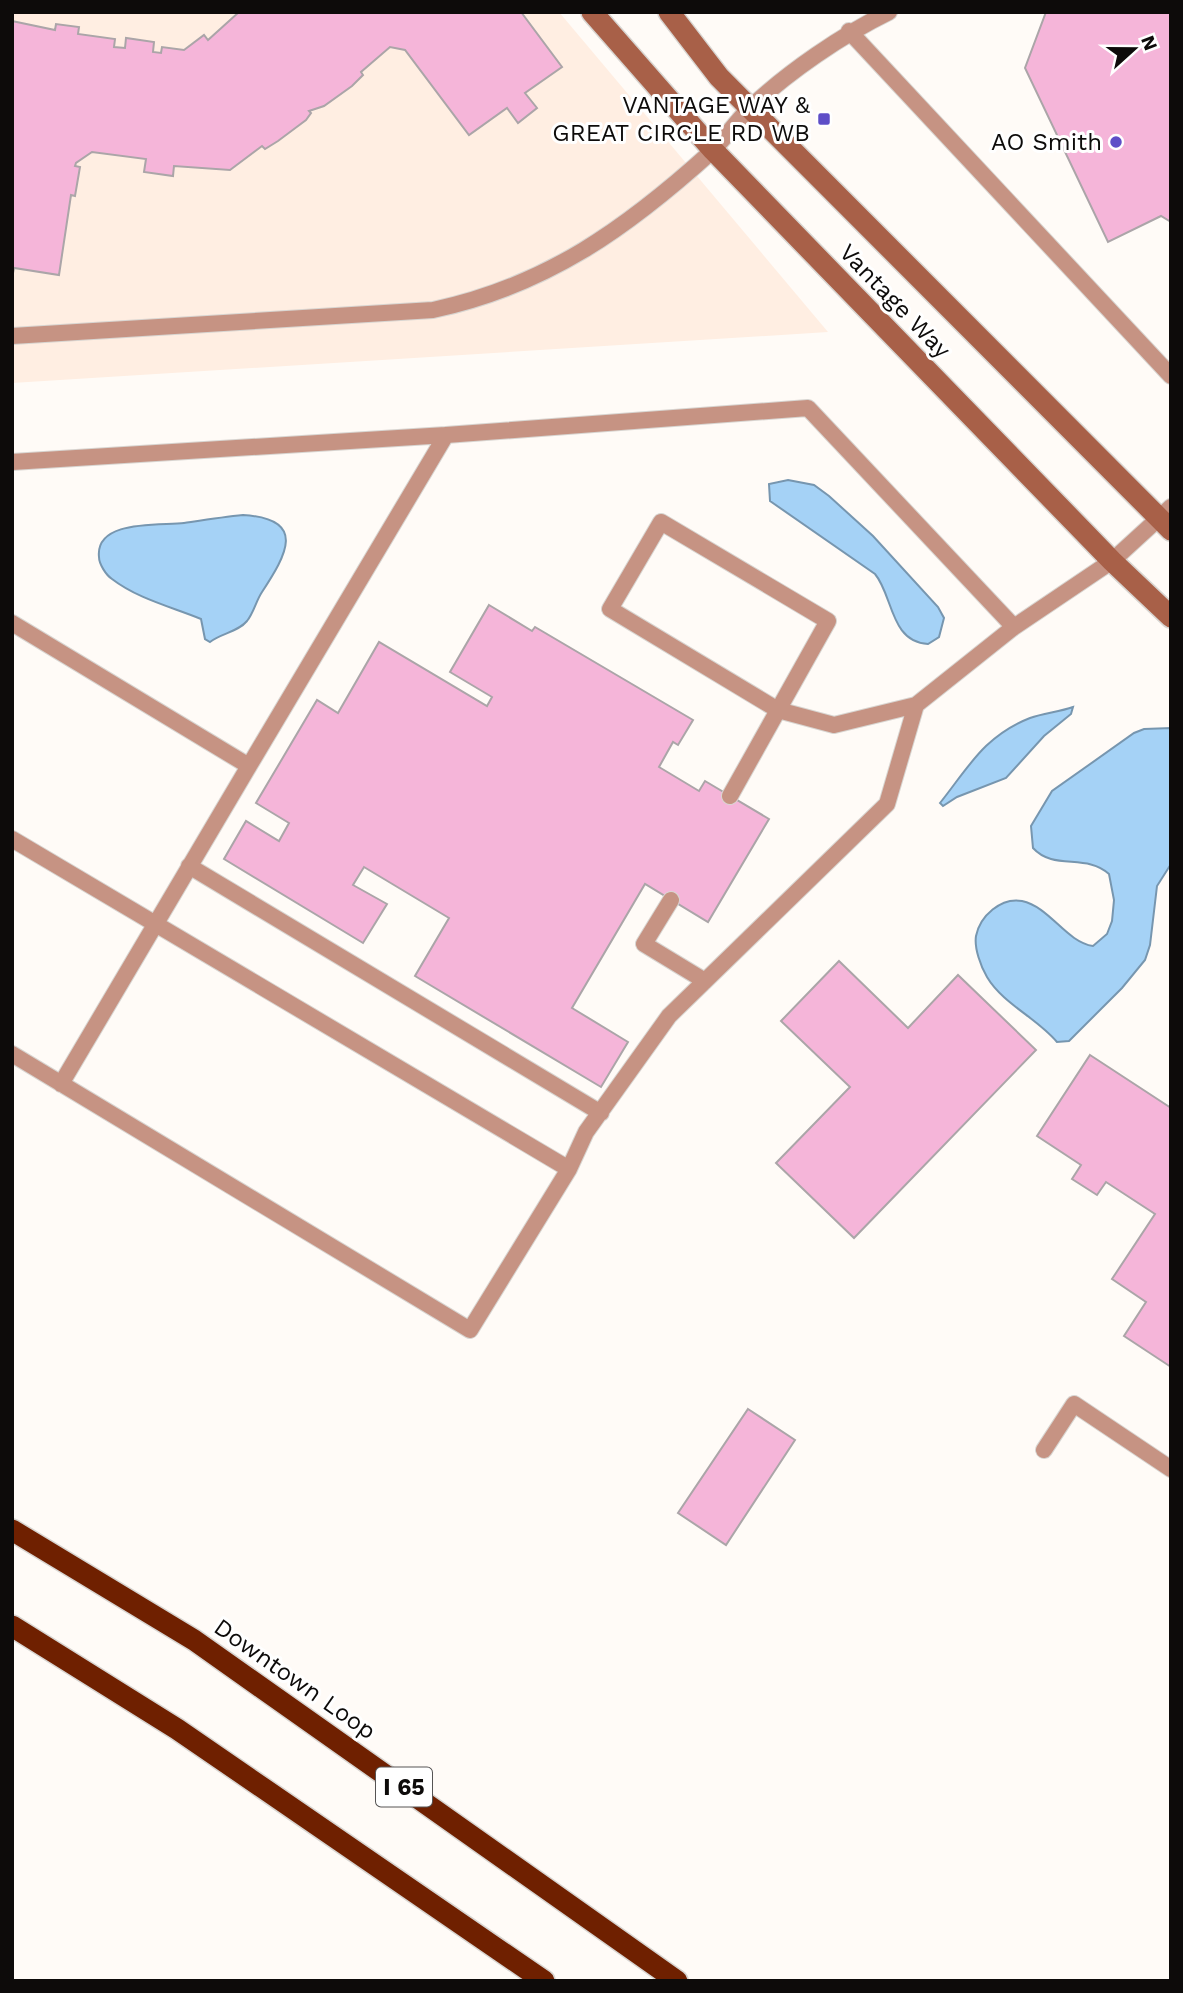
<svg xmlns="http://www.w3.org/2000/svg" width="1183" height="1993" font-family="'Work Sans',sans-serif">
<rect width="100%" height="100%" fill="#fffbf7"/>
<path fill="#ffeee2" d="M12 12H559L828 332 12 383Z"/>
<path fill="#a5d2f6" stroke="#7796af" stroke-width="2" d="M788 480 814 485 829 496 873 536 938 607 944 618 939 637 928 644C890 642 893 595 875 574L770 501 769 484Z
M243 515C308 519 286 555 262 592 256 601 254 612 247 621 238 632 222 633 210 642L205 639 201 619C172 607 138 599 112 579 106 575 99 564 99 557 95 519 161 526 184 523 204 520 223 517 243 515Z
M1073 707 1071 714 1044 736 1006 778 957 797 943 806 940 803C968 768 984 736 1030 718 1044 713 1059 712 1073 707Z
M1171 728V864L1157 886 1150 945 1145 960 1122 988 1069 1041 1057 1042C1037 1018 1003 1004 987 977 981 967 974 948 976 936 980 916 1001 897 1022 901 1050 907 1066 942 1093 946L1107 934 1112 921 1114 900 1109 874C1086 853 1054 871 1033 848L1031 826 1052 791 1134 733 1144 729Z"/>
<path fill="#f5b5d9" stroke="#aba5a8" stroke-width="2" d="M239 12H521L562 67 525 93 537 108 518 123 507 108 469 135 405 50 390 47 361 72 363 75 352 86 324 106 309 111 311 113 306 120 278 141 265 149 262 146 230 170 174 166 173 176 144 172 146 159 92 152 76 163 75 166 80 167 75 196 71 195 59 275 14 268 12 278V21L55 30 56 24 79 27 78 34 115 39 114 47 125 48 126 38 154 42 153 52 161 53 162 47 184 50 204 35 208 40Z
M1046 12H1171V222L1161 216 1108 242 1025 68Z
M489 605 532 631 535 627 693 720 678 745 673 742 659 767 699 791 705 781 769 819 708 922 645 884 572 1008 628 1042 601 1087 415 976 449 918 364 867 353 885 387 904 363 943 224 859 246 821 279 841 289 823 256 803 317 700 338 713 379 642 487 706 492 697 450 672Z
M839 961 908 1028 958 975 1036 1050 854 1238 776 1163 850 1087 781 1021Z
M1090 1055 1171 1108V1367L1124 1336 1146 1302 1112 1279 1155 1214 1106 1182 1097 1195 1072 1179 1081 1165 1037 1136Z
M748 1409 795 1440 726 1545 678 1513Z"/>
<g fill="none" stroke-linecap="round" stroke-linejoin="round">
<defs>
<path id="lane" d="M849 31 1171 376
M12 336 433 310C546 286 627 228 711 152 725 139 736 121 750 108 788 72 842 35 889 12
M12 462 446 435
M12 623 249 766 446 435 808 408 1014 627
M730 796 828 621 661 522 610 609 778 710 834 725 916 705
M12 839 569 1169
M189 866 601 1113
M671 900 644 944 705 981
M12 1054 470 1330 569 1169 586 1132 669 1016 887 804 916 705 1014 627 1112 561 1171 507
M61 1084 249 766
M1044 1450 1074 1404 1171 1469"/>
<path id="secondary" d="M592 12 713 150 1112 561 1171 617
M669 12 719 77 1171 530"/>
<path id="highway" d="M12 1530 194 1640 677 1981
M12 1626 177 1729 544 1981"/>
</defs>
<use href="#lane" stroke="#d8d5d1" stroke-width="18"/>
<use href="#secondary" stroke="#d8d5d1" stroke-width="24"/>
<use href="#highway" stroke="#d8d5d1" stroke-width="24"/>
<use href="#lane" stroke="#c69383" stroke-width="16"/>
<use href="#secondary" stroke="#a86048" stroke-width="21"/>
<use href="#highway" stroke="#6f2000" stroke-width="21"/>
</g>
<g fill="#5e4ec7" stroke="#fff" stroke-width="2.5">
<rect x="817" y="112" width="14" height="14" rx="3.5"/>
<circle cx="1116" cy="142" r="7"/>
</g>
<g text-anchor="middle" stroke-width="6" stroke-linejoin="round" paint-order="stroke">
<rect fill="#fff" stroke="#565454" stroke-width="2" x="376" y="1767.5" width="56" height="39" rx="5"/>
<g font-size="23" font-weight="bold" fill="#0d0b0a">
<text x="404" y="1795">I 65</text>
</g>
<g font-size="24" fill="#0d0b0a" stroke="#fff" text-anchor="end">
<text x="810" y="113">VANTAGE WAY &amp;<tspan x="810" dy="28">GREAT CIRCLE RD WB</tspan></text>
<text x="1102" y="150">AO Smith</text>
</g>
<g font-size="24" fill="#0d0b0a" stroke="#fff">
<text transform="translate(895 301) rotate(46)" y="8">Vantage Way</text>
<text transform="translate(295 1679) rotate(35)" y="8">Downtown Loop</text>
</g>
</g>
<rect width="1183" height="1993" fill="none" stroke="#0d0b0a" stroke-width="28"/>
<g transform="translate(1134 49) rotate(69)" stroke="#ffffff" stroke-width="5" paint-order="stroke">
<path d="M0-5L12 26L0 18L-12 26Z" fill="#0d0b0a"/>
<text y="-10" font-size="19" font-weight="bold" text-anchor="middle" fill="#0d0b0a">N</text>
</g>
</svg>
